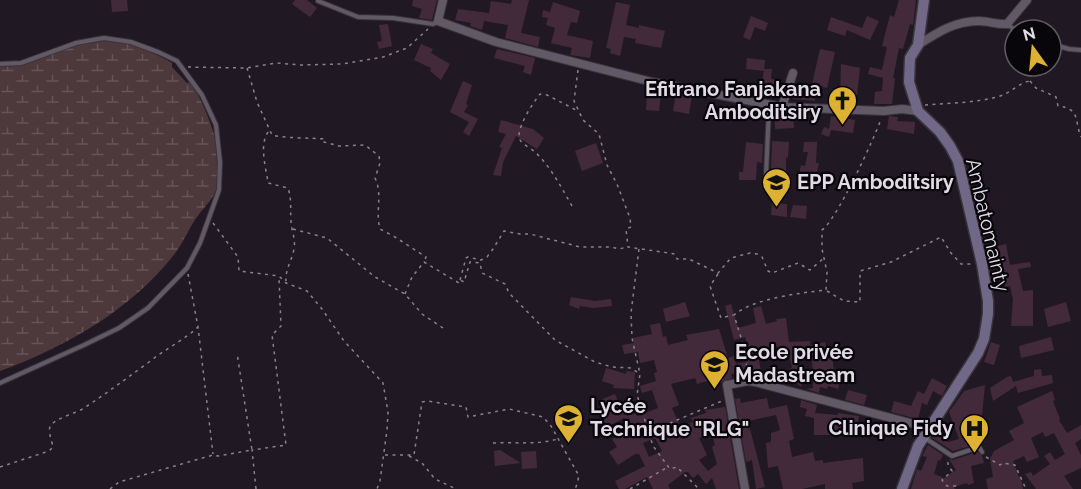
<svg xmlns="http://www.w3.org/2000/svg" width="1081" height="489" font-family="Raleway,sans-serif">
<defs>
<pattern id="wetland-marsh" width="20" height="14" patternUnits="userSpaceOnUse" patternTransform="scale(1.5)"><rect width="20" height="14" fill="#4d383b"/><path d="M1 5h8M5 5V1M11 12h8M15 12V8" fill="none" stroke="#665457"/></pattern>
</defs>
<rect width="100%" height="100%" fill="#201924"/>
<path fill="url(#wetland-marsh)" d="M108 40C132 43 151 51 172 63V67L187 83 192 82C208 115 225 149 217 187 214 199 204 207 197 217 189 228 184 241 176 252 133 309 66 347 0 371V66L23 65 71 46Z"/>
<path fill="#432a3a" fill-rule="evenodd" d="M111 0H127L128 11 112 12Z
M295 0H307L317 8 310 17 292 4Z
M413 0H437L432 20 419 18 422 9 412 6Z
M512 0H529L521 33 540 37 538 47 505 38 508 25 484 21 482 30 470 26 471 23 455 20 458 9 489 13 491 1 511 4Z
M899 0H916L913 25 910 24 903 49 899 48 893 78H895L892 104H874L875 92 882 91 883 78 868 74 870 67 882 70 887 47 882 46 890 15 894 17Z
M553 2 580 11 577 23 571 22 567 35 593 41 590 58 570 55 572 48 551 43 555 28 546 25 548 18 542 17 543 10 550 12Z
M616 2 630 5 626 25 639 28V25L665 31 661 48 635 43 636 39 624 37 620 56 610 53 611 49 606 48Z
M751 16 768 23 765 31 755 27 750 40 743 37Z
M867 16 879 21 870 40 847 30 845 36 827 30 831 17 862 28Z
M388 24 392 46 379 49 377 42 382 41 379 25Z
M421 44 433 49 431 53 450 64 441 80 430 71 431 68 414 60Z
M497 49 535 58 531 75 523 72 525 66 494 58Z
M820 49 835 52 827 88 812 84Z
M747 58 765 60 764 71 746 69Z
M841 64 860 68 857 95 840 96Z
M764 69H772L771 79 779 80 778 91 761 89Z
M463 81 472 85 466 104 468 105 464 112 478 119 469 136 463 132 469 122 450 112Z
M795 85 816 87 815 101 794 99Z
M647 93 661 94 659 111 646 110Z
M676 93 692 96 689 114 673 111Z
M793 114 794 128 775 129V115Z
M831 116 855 120 853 133 831 130 829 137 821 134 824 127 829 129Z
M889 116 898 117 897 121 915 122 914 134 887 129Z
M501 120 533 129 544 138 537 149 516 136 503 162 501 176 493 175 502 148 499 147 506 134 498 132Z
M772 141 789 142 788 158 786 157V174H771Z
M746 142 763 144 762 163 757 162 756 180H739V172H743Z
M804 142H817L816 163H819L815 183 798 180 801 165 805 166 808 152H803Z
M596 143 603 163 582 171 575 151Z
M772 203 787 204V217L771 215Z
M793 205 807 206 806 219 790 217Z
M1006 244 1010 265 1030 262 1031 267 1018 269 1023 291 1033 290V326H1011L1013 299 1010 286 1005 287 1001 261 997 262 993 247Z
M571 297 595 301 611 299 612 306 593 308 580 306 579 309 569 305Z
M685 302 690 316 666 322 663 309Z
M1066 302 1071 321 1048 327 1044 309Z
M731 304 738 328 756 323 753 308 761 306 766 324 777 321 776 319 786 318 789 342 810 341V345L825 342 828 353H832L834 373 842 375 838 389 828 386 827 389 820 387 819 393 806 389 813 388 812 352 796 353 802 387 793 382 789 369 792 368 789 353 779 355 777 346 757 351 761 371 750 373V371L731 374 732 378 712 387 710 380 697 384 695 378 671 384 679 405 672 408 680 426 693 422 691 418 706 413 705 410 725 407 739 489H716L712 478 706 484 698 474 693 478 688 472H685L668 485 670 489H653L647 477 625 489H619L615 481 645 466 639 454H635L618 465 609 452 617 447 612 439 628 430 624 418 606 428 601 419 606 416 600 400 615 394 621 408 633 404 637 416 658 408 652 390 642 393 640 386 656 381 654 373 657 372 654 360 640 363 638 352 624 354 622 345 634 343 633 338 652 334 650 325 660 323 663 337 666 336 668 345 688 340 686 335 719 329 728 358 734 356 736 364 748 361 747 353 750 352 745 337 734 340 725 306ZM712 434 715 445 712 447 717 464 708 471 699 460 707 455 699 438ZM655 438 662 451 649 457 643 443Z
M1051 337 1054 350 1021 358 1019 346Z
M991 342 1000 345 994 365 984 362Z
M606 368 626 374V371L635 372 634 389 613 388 614 385 602 381Z
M1041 369 1042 376 1052 375 1053 383 1018 393 1016 386 993 401 990 388 1007 377 1011 376 1013 382 1034 376V370Z
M932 378 947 386 942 396 933 391 927 405 922 403 918 419 891 412 894 401 911 406 918 391 924 394Z
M985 385 981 426H983L985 434H983L985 442 953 451 932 438 936 433 948 442 959 439 949 412 964 391Z
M848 390 867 395 864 405 845 400Z
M1052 391 1055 400 1053 401 1060 419 1059 420 1067 433 1081 425V439L1075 443 1081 455V468L1064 476 1073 489H1036L1025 474 1031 472 1033 476 1050 464 1044 456 1050 452 1055 460 1065 454 1054 433 1045 437 1043 432 1031 438 1039 457 1027 462 1024 456 1013 461 1019 477 1021 476 1023 489H988L986 479 993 477 990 459 994 451 1014 440 1009 431 1024 423 1017 407Z
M740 398 741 403 767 398 769 409 787 405 794 439 789 441 792 457 813 452 815 461 823 460V463L863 458 864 481 852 483 853 489H825V484L802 489H783L778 466 768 468 766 443 771 442V433L780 430 776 415 748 421 765 487 756 489 752 460 746 462 735 399Z
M801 400 817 405 815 413 838 415V413L859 416 856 431 845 430 844 435H814V418L805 416 807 409 800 407Z
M928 445 943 455 940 461 938 460 934 474 944 478 956 470 949 459 953 460 977 452 982 456 984 463 971 466 974 483 968 485 967 483 954 487 955 489H911L917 469 921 471 927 457 922 456Z
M500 450 521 463 495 466 494 451Z
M536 451 537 468 522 469 521 452Z"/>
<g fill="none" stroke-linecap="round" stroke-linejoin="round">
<defs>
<path id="lane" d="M318 1 358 17 393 18 433 24 437 22
M1007 24 1015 30
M1051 44 1069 49 1081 50
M0 64 21 63 76 43 104 38 131 42 158 52 177 61 202 95 216 125 220 162 219 190 200 243 187 268 148 308 119 328 84 345 0 383
M766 176 769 106
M925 438 952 456 979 447 982 452"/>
<path id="street" d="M443 0 438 21 496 42 652 82 782 107 884 111 902 109 918 111
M918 45C938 32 955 21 979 21 989 21 997 25 1007 24L1027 0
M782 107 793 73
M745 489 727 385 748 381 755 382 929 428"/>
<path id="secondary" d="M902 489 918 446 978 353 984 339 988 314V301L982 264 958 161 950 146 940 132 918 111 909 82 910 58 918 45 924 0"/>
</defs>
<use href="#lane" stroke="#39343c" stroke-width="6"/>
<use href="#street" stroke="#39343c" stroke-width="10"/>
<use href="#secondary" stroke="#39343c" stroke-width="13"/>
<path stroke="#89838d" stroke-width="1.5" stroke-dasharray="3 4.5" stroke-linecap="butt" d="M1031 66 1030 81 1036 88 1056 97 1058 106C1081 109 1074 120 1081 137
M188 67 247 68 276 63 301 65 342 64 383 57 407 48 428 29
M247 68 257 102 272 135C279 138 313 138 325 139L324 142 339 146 365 145 379 156 380 163 375 178C383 194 375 212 380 229L395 237 426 257 424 262
M578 70 574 101 583 120 599 134 607 165 617 184 630 218 631 227 626 229 628 247 675 254 677 259H689L718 273 731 258 750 253 757 254 762 257 768 271 772 273 798 263 810 270 824 258
M925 105C949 103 974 103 997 97 1010 94 1018 83 1030 81
M268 132C259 145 266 168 268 183L288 188C292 200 290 208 291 221 291 230 296 239 294 249 292 260 285 270 286 281
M572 206C561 187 551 167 535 152 530 147 519 144 519 136 519 124 533 103 540 94L547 95 576 110
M213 223 238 257 239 271 279 276 286 283 307 291 322 309 344 341 383 383 388 412 387 430 380 481 377 489
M293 229 327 238 375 277 405 294 422 314 443 328
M639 249 631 313 632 338 640 374 637 395 653 446 670 469 677 467 699 489
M188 274 198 327 213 454
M718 274 710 286 721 318 733 315
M460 280 466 258 468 257 481 260 487 257 493 249 504 231 520 234H530L580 247H611L619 249 627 247
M827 291 844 301 860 302V271L891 262 941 237 951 253 961 264H971
M405 294 412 277 424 262 459 283 460 280 464 282 470 262 480 263 482 273 505 284 509 293 555 340 595 362 612 367 631 368 637 372 640 371
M747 374 746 354 734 315C754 298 801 293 826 290L827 272 822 249V230C836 221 875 137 881 119
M649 432 722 401
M493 443C515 442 537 445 558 439
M385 455H414L422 402 427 401 466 407 468 417 509 409 543 417 551 426 579 476 576 487 572 489
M409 456 422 463 435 479 456 489
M986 457 1000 465 1003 463 1015 465 1026 489
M948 462V465L952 471 942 480 947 486H956V489
M0 467 49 451 53 447C52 441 47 430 51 425 58 417 75 414 84 408 107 393 127 378 149 362 165 349 183 341 198 327
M110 489 119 482 213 455 218 456 252 450 237 353
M256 489 252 450 286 445 272 335 281 326 279 278
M630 489 668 467"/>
<use href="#lane" stroke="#625967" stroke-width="4"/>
<use href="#street" stroke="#625967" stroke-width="8"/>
<use href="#secondary" stroke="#706886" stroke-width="10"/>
</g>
<defs>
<symbol id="church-pin" viewBox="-11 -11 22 30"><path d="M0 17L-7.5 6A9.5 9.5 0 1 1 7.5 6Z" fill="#ddb133" stroke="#08060a"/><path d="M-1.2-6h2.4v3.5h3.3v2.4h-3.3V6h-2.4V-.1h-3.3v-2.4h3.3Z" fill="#111"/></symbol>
<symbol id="school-pin" viewBox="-11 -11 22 30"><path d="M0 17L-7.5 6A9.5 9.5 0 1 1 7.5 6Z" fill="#ddb133" stroke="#08060a"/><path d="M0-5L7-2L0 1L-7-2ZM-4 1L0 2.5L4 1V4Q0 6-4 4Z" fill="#111"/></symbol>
<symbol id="hospital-pin" viewBox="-11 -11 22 30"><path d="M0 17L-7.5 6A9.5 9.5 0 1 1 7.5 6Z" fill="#ddb133" stroke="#08060a"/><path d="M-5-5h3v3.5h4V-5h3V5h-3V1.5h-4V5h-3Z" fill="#111"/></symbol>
</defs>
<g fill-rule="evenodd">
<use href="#church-pin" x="826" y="84" width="33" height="45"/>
<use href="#school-pin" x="760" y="166" width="33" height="45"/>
<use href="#school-pin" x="698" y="348" width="33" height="45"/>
<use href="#school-pin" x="552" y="402" width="33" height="45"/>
<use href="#hospital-pin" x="958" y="412" width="33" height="45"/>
</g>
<g text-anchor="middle" stroke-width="4.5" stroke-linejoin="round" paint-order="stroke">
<g font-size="20" font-weight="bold" fill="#e1dce4" stroke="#08060a" text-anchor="start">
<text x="821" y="96" text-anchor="end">Efitrano Fanjakana<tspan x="821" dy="23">Amboditsiry</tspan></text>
<text x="797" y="189">EPP Amboditsiry</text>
<text x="735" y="359">Ecole privée<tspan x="735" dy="23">Madastream</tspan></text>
<text x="590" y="413">Lycée<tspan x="590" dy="23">Technique "RLG"</tspan></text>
<text x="953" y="435" text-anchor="end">Clinique Fidy</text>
</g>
<g font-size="20" fill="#e1dce4" stroke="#08060a">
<text transform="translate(988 225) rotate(77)" y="7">Ambatomainty</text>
</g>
</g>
<g transform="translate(1033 48) rotate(345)"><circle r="28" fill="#08060a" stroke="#5f5c61" stroke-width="1.5"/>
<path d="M0-4.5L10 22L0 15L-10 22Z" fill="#ddb133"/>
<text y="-9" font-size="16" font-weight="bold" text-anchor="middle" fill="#e1dce4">N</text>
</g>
</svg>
